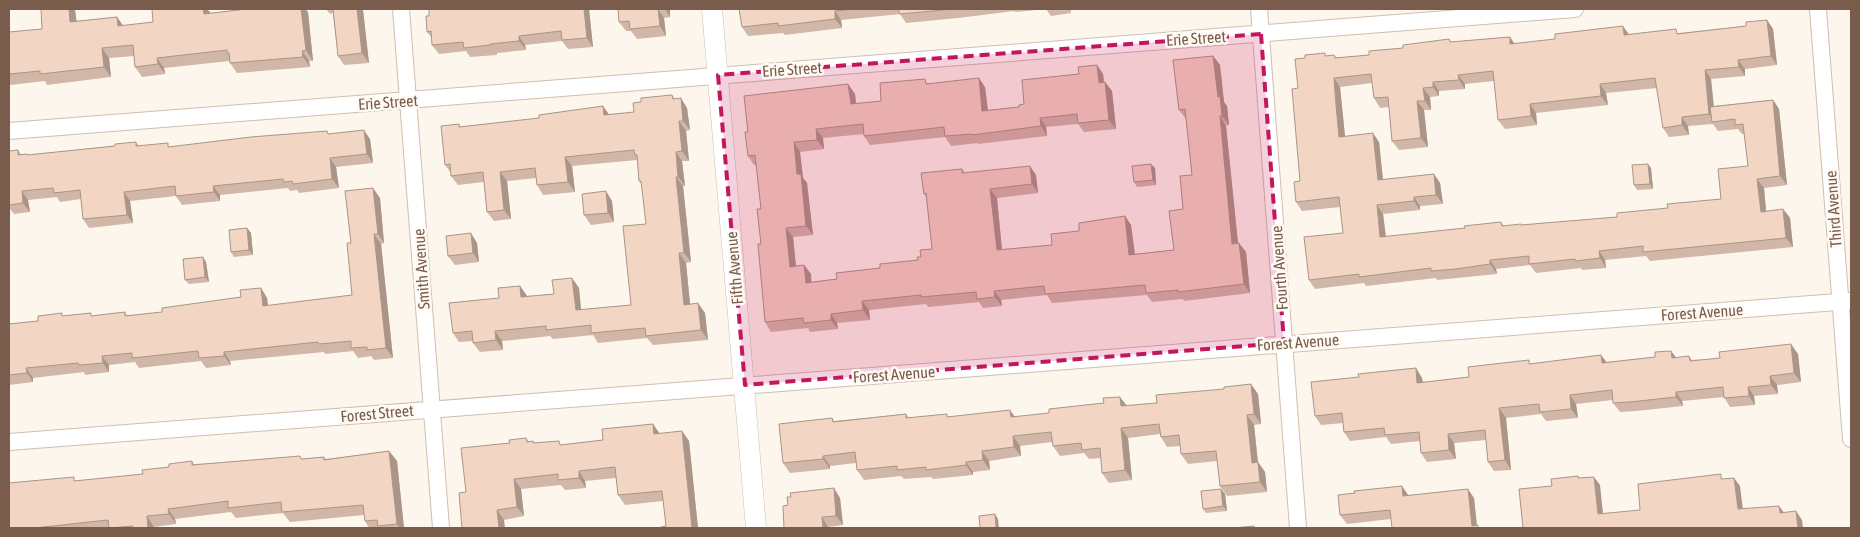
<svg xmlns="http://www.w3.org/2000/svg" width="1860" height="537" font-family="'Asap Condensed',sans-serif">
<rect width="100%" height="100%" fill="#fdf6ec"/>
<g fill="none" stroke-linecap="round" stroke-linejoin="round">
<defs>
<path id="minor" d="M401 9 441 528
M1259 9 1298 528
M1818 9 1851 439
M9 131 1575 9
M9 442 1851 301"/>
<path id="tertiary" d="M712 9 756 528"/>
</defs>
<use href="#minor" stroke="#d1beb0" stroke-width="18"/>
<use href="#tertiary" stroke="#d1beb0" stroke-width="21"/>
<use href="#minor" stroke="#fff" stroke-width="16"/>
<use href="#tertiary" stroke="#fff" stroke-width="20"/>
</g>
<path fill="#d1b7a8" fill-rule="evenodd" d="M247 9H305L308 12 313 61H309L310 67 237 73 230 63V61L164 68 165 74 142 77 135 67 134 56 109 58 111 77 47 85 45 81 10 85 9 83V32L42 29 76 21 117 17 123 26 153 22 210 12V13Z
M326 9H366V10H363L369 63 344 65 338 56 333 13 330 14Z
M589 9 593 47 568 49 562 41 525 45 526 50 497 53V55L470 57 466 51 439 54 432 45V38L427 32 429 16Z
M618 9H670V17L664 18 666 36 637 39 631 31H626L619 22Z
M739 9H1071V13L1051 16 1046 9 1015 12 1014 11 958 18 906 23 900 14 841 20 842 28 785 35 783 33 748 36 742 27Z
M1767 20 1773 29 1777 65 1745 69V76L1711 79 1714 106 1773 100 1779 109 1787 185 1764 188 1766 211 1783 209 1790 218 1793 247 1650 261 1646 256 1605 260 1606 268 1582 270 1581 268 1536 273 1530 265 1496 269 1497 274 1437 280 1436 278 1366 286 1364 283 1315 289 1309 280 1343 233 1340 207 1302 211 1296 202 1300 181 1298 88 1305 58 1334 55 1337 58 1369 55 1403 48 1449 39 1451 42 1510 37 1514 44 1629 34 1679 33 1746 26ZM1494 81 1498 120 1505 129 1537 125 1536 113 1608 105 1606 93 1657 88 1663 128 1669 137 1689 135 1688 126 1713 124 1718 131 1738 129 1742 134H1744L1748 166 1721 199 1617 217 1522 225 1504 226 1501 222 1465 228 1386 237 1383 214 1420 210V206L1443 204 1440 183 1434 174 1383 180 1379 142 1345 136 1340 87 1372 83 1374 98 1380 108 1389 107 1392 141 1399 150 1428 147 1424 110H1431L1430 97 1439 96V91L1465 89V84Z
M1213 56 1220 65 1224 102 1227 106 1229 125 1226 126 1238 243 1246 252 1250 293 1184 301 1183 299 1152 302 1147 295 1052 303 1047 295 1001 300 1002 306 983 308 979 302 928 307 926 304 869 310 870 320 837 323 838 329 810 332 808 328 771 332 765 322 761 244V209L756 165H754L748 156V132L848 84 855 94 856 104 881 101 928 83 985 87 988 110 1019 107 1097 65 1103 74 1104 82H1105L1112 91 1116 129 1084 132 1078 124 1046 127 1047 136 978 144V143L951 146 945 137 870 145 864 136V134L823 138 824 149 800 152 803 178 807 183 813 235 793 237 796 266 804 265 811 274V282L837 279 880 268 918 260 932 249 927 198 924 194 962 169 965 173 1036 175 1038 193 997 198 1002 250 1052 245 1079 231 1125 216 1131 225 1135 254 1174 250 1192 175 1186 119 1179 110Z
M672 95 675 99 687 108 690 130 686 131 689 161H682L685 186H683L691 262 686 263 690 304 705 313 708 340 653 345 647 338 598 343 593 335 553 339 550 336 502 341 503 350 480 352 473 343V341L459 342 453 333 499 298 520 286 527 296 554 294 579 288 581 310 631 305 646 224 642 184 639 181 637 160 572 166 575 192 543 195 537 185 536 178 507 181 511 219 494 221 487 212 484 182 458 185 451 176V173L445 165 459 124 461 127 539 118 603 106 609 115 634 112 641 102Z
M329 134 370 139 373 163 336 167 339 188 299 193 297 190 290 191 288 188 220 195V201L182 205 176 196 130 201 133 223 89 228 83 219 81 199 60 202 57 197 28 200 30 212 14 214 10 209 9 210V151L18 150 21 154 28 155 115 146 136 142 139 146 171 147Z
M1155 168 1156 185 1137 187 1134 182Z
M1651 168 1653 189 1637 190 1634 185Z
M380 198 384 243 381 244 393 358 374 360 371 356 358 358 353 351 325 354 324 352 230 361 231 365 206 368 201 361 139 368 135 362 109 365V372L85 375 84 372 33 378V382L9 385V324L38 321 64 316H93L125 312 127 316 162 312 241 297 261 288 267 298 268 306 352 295 351 243Z
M612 201 614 222 591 225 584 215Z
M247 228 251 233 253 255 234 257 231 252Z
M477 243 479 262 455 265 448 256Z
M203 257 206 262 209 282 189 284 185 280Z
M1671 351 1676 358 1689 356 1692 360 1798 354 1801 382 1777 385 1778 394 1754 396 1755 405 1730 407 1724 397 1682 401 1683 406 1636 411 1620 412 1613 403V400L1576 404 1578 418 1546 421 1541 414 1506 418 1511 470 1494 471 1488 462 1486 440 1454 443 1456 459 1427 462 1421 453 1420 441 1391 444 1386 437 1350 441 1344 432 1343 423 1321 425 1315 416 1359 377 1416 368 1422 378 1423 382 1469 377 1531 364 1601 355 1606 362 1655 357Z
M1258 394 1261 424 1254 425 1258 462 1265 472 1267 492 1227 496 1220 486 1217 461 1188 464 1181 454 1180 446 1167 447 1161 437 1160 434 1128 438 1132 480 1109 483 1102 473 1101 458 1089 459 1084 453 1060 456 1053 446 1052 442 1020 446 1021 456 989 461 990 470 973 472V475L933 479 931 477 904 479 901 476 864 480 857 470 856 463 830 466V469L790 473 783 463 832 418 834 421 906 414 909 418 949 417H1015Z
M653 424 659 434 682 431 689 441 698 528H661L666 526 663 501 625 505 618 495 616 478 585 481 586 488 565 490 561 485 521 489 524 516 504 520 466 492 510 443 526 438 529 442 533 441 535 443 562 445 603 440Z
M389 451 397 461 404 528H369L365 521 364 515 290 522 283 513 236 518 231 512 175 519 176 524 154 527V528H9L76 481 143 474 192 461 194 464 302 459 324 457 326 459Z
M1402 486 1408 495 1474 498 1477 525 1391 519 1347 524 1340 515 1355 493Z
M1221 489 1225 494 1227 511 1206 513 1203 509Z
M840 498 843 525 828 527V528H784Z"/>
<path fill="#aa9588" d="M69 9H75L78 32 70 22Z
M203 9H207L210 12 211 24 204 14Z
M301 9H305L308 12 313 61 306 50Z
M357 9H362L363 10 369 63 362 53Z
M584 9H589L593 47 587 38Z
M658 9 664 18 666 36 660 26Z
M665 9H670V17Z
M835 11 841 20 842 28 835 19Z
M117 17 124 27 118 26Z
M1767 20 1773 29 1777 65 1771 56Z
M1623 26 1630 36 1624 35Z
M519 36 525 45 526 50 519 41Z
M1510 37 1516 46 1510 44Z
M102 48 109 58 111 77 104 67Z
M302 51 309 61 310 67 303 57Z
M1213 56 1220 65 1224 102 1227 106 1229 125 1222 116 1218 97Z
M157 58 164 68 165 74 158 64Z
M1738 60 1745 69V76L1739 67Z
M1097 65 1103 74 1105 92 1099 83Z
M1705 70 1711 79 1715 121H1714L1709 114Z
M1458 75 1465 84V89L1459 80Z
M979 78 985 87 989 120 982 111Z
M1334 78 1340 87 1346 146 1339 137Z
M1105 82 1112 91 1116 129 1109 120Z
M1433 82 1439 91V96L1433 87Z
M848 84 855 94 857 114 851 104Z
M1600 84 1606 93 1608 105 1601 96Z
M1423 88 1430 97 1431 110 1425 101Z
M681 98 687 108 690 130 683 121Z
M1773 100 1779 109 1787 185 1780 176Z
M1417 101 1424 110 1428 147 1421 138Z
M1530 104 1536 113 1537 125 1531 116Z
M603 106 610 116 604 115Z
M1220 116 1226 126 1239 253 1232 244Z
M1682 117 1688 126 1689 135 1682 125Z
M1040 118 1046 127 1047 136 1041 126Z
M679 121 686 131 689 161 682 151Z
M816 129 823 138 824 149 817 140Z
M364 130 370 139 373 163 367 154Z
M1373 133 1379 142 1384 190 1378 180Z
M794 142 800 152 803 178 807 183 813 235 806 226 797 174Z
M676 152 682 161 685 186 678 177Z
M565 157 572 166 575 192 568 182Z
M330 158 336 167 339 188 332 179Z
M1151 164 1155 168 1156 185 1153 180Z
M1648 164 1651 168 1653 189 1650 184Z
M1030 166 1036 175 1038 193 1032 184Z
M500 172 507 181 511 219 504 210Z
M1434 174 1440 183 1443 204 1436 195Z
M676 177 683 186 691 262 684 253Z
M1757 179 1764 188 1767 221 1761 212Z
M213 186 220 195V201L214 192Z
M373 188 380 198 384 243 378 234Z
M990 189 997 198 1003 260 997 250Z
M22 191 28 200 30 212 23 203Z
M606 191 612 201 614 222 608 213Z
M124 192 130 201 133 223 127 215Z
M1414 197 1420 206V210L1414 201Z
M1377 205 1383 214 1387 247 1380 237Z
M1783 209 1790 218 1793 247 1786 238Z
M1125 216 1131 225 1136 264 1129 255Z
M247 228 251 233 253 255 249 250Z
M786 228 793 237 797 276 790 267Z
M471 233 477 243 479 262 473 253Z
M374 234 381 244 393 358 386 348Z
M1239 243 1246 252 1250 293 1244 284Z
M1599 251 1605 260 1606 268 1600 258Z
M679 253 686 263 691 314 684 305Z
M203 257 206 262 209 282 205 277Z
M1490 260 1496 269 1497 274 1490 264Z
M804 265 811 274 812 292 806 283Z
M572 278 579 288 582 320 576 310Z
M520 286 527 296 528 307 521 297Z
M261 288 267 298 269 316 263 306Z
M994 291 1001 300 1002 306 995 297Z
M862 301 869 310 870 320 863 310Z
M698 303 705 313 708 340 701 330Z
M831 314 837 323 838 329 831 320Z
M495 331 502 341 503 350 496 340Z
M1791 344 1798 354 1801 382 1794 373Z
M1671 351 1678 360 1672 358Z
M224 352 230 361 231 365 224 356Z
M1601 355 1608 364 1602 363Z
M102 356 109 365V372L103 363Z
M26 368 33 378V382L27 373Z
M1416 368 1422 378 1424 392 1417 383Z
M1770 376 1777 385 1778 394 1771 385Z
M1251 384 1258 394 1261 424 1254 414Z
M1748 387 1754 396 1755 405 1749 396Z
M1676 392 1682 401 1683 406 1676 397Z
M1570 395 1576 404 1578 418 1571 409Z
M1120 397 1127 406H1121Z
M1499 408 1506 418 1511 470 1505 460Z
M1010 410 1017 420 1011 417Z
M1247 415 1254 425 1259 473 1252 463Z
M653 424 660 434H654Z
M1121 428 1128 438 1132 480 1125 470Z
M682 431 689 441 698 528H692Z
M1448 434 1454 443 1456 459 1449 450Z
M1013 436 1020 446 1021 456 1014 447Z
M389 451 397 461 404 528H400L397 524Z
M982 451 989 461 990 470 983 460Z
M823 456 830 466V469L823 459Z
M966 462 973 472V475L966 465Z
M1258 462 1265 472 1267 492 1260 482Z
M579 471 585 481 586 488 579 478Z
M1594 477 1600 485 1604 523 1598 514Z
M1734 478 1740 486 1744 518 1738 509Z
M514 479 521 489 524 516 517 507Z
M1402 486 1408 495 1409 505 1403 496Z
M834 488 840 498 843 525 836 516Z
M1221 489 1225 494 1227 511 1223 506Z
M1468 489 1474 498 1477 528 1472 526Z
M1779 506 1785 514 1780 513Z
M168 509 175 519 176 524 169 514Z
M497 510 504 520 505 528H499Z
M1796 511 1802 520 1803 528H1798Z
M995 514 998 519 999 528H996Z
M147 516 154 527V528H148Z
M822 517 828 527V528H823Z"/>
<path fill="#f3d5c3" stroke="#aa9588" d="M41 9H69L70 22 117 17 118 26 153 22 152 9H203L204 14 247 9H301L306 50 302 51 303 57 230 63 229 53H227V50L157 58 158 64 135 67 133 45 102 48 104 67 40 74V71L9 74V32L42 29Z
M333 9H357L362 53 338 56Z
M429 9H584L587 38 562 40 561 31 519 36V41L490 44V45L464 48 463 42 432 45 431 31 427 32 426 16H429Z
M618 9H658L660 26 630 29 629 21 619 22Z
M739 9H854L835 11V19L778 26V23L742 27Z
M899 9H954L899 14Z
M1767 20 1771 56 1738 60 1739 67 1705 70 1709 114 1682 117V125L1663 128 1655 78 1600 84 1601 96 1530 104 1531 116 1498 120 1493 71 1458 75 1459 80 1433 82V87L1423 88 1425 101H1417L1421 138 1392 141 1388 97 1374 98 1371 74 1334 78 1336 105 1339 137 1373 133 1378 180 1434 174 1436 195 1414 197V201L1377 205 1380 237 1465 228 1464 226 1501 222 1502 226 1521 224V225L1617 217V213L1668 208 1667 204 1721 199 1718 169 1748 166 1743 124 1735 125V119L1712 122 1710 107 1773 100 1780 176 1757 179 1761 212 1783 209 1786 238 1643 252V246L1599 251 1600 258 1576 261 1575 259 1529 264V256L1490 260V264L1456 269 1431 271V268L1359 277V274L1309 280 1304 237 1343 233 1339 197 1296 202 1294 182 1300 181 1292 89 1298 88 1295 59 1305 58V55L1325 53V56L1334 55 1335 58 1369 55V51L1403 48V45L1449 39 1450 42 1510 37V44L1555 39V34L1623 26 1624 35 1676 29 1677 34 1746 26V22Z
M1213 56 1218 97 1220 96 1222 116H1220L1232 244 1239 243 1244 284 1178 292V290L1146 293 1145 285 1045 294 1044 286 994 291 995 297 977 299 976 292 921 297V295L862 301 863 310 831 314V320L804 323 803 318 765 322 758 244H761L757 209H761L755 155 748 156 745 132H748L744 96 848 84 851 104 881 101 880 83 925 79 926 84 979 78 982 111 1019 107V105L1024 104 1022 80 1079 74 1078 67 1097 65 1099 83 1105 82 1109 120 1078 123 1077 114 1040 118 1041 126 972 135V134L945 136 944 127 864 136 863 124 816 129 817 140 794 142 797 174H801L806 226 786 228 790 267 804 265 806 283 837 279 836 273 880 268V264L918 260 917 257H921L920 250 932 249 926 193 924 194 921 173 962 169V173L1030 166 1032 184 990 189 997 250 1052 245 1051 234 1079 231V223L1125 216 1129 255 1174 250 1169 211 1183 209 1180 176 1192 175 1185 109 1179 110 1173 60Z
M672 95 673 99 681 98 683 121H679L682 151 676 152 678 177H676L684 253H679L684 305 698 303 701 330 646 336 645 328 591 333V325L546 330V326L495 331 496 340 473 343 472 331 453 333 449 303 499 298 498 288 520 286 521 297 554 294 552 280 572 278 576 310 631 305 623 226 646 224 641 181H639L637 155H635L634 150 565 157 568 182 537 185 535 168 500 172 504 210 487 212 483 172 451 176 450 164 445 165 441 126 459 124V127L539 118V115L603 106 604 115 634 112 633 103 641 102V98Z
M364 130 367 154 330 158 332 179 293 184 292 181 284 182 283 179 213 186 214 192 176 196 175 186 124 192 127 215 83 219 80 190 54 193 53 188 22 191 23 203 9 205V151L18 150V155L27 154V155L115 146V144L136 142V146L168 143V147L251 137 327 131 328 134Z
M1151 164 1153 180 1134 182 1132 166Z
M1648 164 1650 184 1634 185 1632 165Z
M373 188 378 234H374L386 348 367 350V347L351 348V341L319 344 318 342 224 352V356L199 358 198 351 132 358V353L102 356 103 363 79 365 78 363 26 368 27 373 9 375V324L38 321V316L62 313V316L91 313V316L125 312V316L162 312V308L241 297 240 290 261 288 263 306 352 295 347 243H351L345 191Z
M606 191 608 213 584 215 582 194Z
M247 228 249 250 231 252 229 230Z
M471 233 473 253 448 256 446 236Z
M203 257 205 277 185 280 183 259Z
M1791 344 1794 373 1770 376 1771 385 1748 387 1749 396 1724 398 1723 387 1676 392V397L1630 402 1613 403 1612 390 1570 395 1571 409 1540 412 1539 404 1499 408 1505 460 1488 462 1485 430 1448 434 1449 450 1421 453 1419 432 1385 435 1384 428 1344 432 1342 413 1315 416 1311 382 1359 377 1358 374 1416 368 1417 383 1469 377 1468 367 1529 360V364L1601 355 1602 363 1655 357V352L1671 351 1672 358 1689 356 1690 361 1720 358 1719 352Z
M1251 384 1254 414 1247 415 1252 463 1258 462 1260 482 1220 486 1216 451 1181 454 1179 435 1161 437 1159 424 1121 428 1125 470 1102 473 1100 448 1082 450 1081 443 1053 446 1051 432 1013 436 1014 447 982 451 983 460 966 462V465L926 470V467L897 470V466L857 470 855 452 823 456V459L783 463 779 424 832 418 833 422 906 414V418L947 414V417L1010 410 1011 417 1049 413V409L1104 403 1103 398 1120 397 1121 406 1157 403 1156 395 1224 389V387Z
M653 424 654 434 682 431 692 528H661V527L666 526 662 491 618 495 615 467 579 471V478L558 480V474L514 479 517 507 497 510 499 528H462L459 493 466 492 461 448 510 443 509 440 526 438 527 442 533 441V443L559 441 560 445 603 440 602 429Z
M389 451 397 524 378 526 377 520 365 521 363 505 282 512 281 502 228 508V501L168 509 169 514 147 516 148 528H133V526L109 528 108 520 34 528H9V483L74 477V481L143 474 142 470 169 467V464L192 461V465L300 456 301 459 324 457V460Z
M1721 474V479L1734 478 1738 509 1779 506 1780 513 1796 511 1798 528H1523L1519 489 1552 486 1551 479 1578 476V478L1594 477 1598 514 1640 510 1638 484Z
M1402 486 1403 496 1468 489 1472 526 1478 525V528H1392L1390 510 1340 515 1338 495 1355 493 1354 491Z
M834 488 836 516 822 517 823 528H784L783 506 788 505 787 497H791L790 493Z
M1221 489 1223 506 1203 509 1201 491Z
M995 514 996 528H980L979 516Z
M1254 526 1255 528H1234Z"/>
<path fill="#c2185b" fill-opacity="0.2" stroke="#c2185b" stroke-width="4" stroke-dasharray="10 6" stroke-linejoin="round" d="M1261 34 1284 343 745 385 718 75Z"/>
<g text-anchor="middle" stroke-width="5" stroke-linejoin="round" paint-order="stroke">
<g font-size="16" fill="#7a5c4d" stroke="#fffaf3">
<text transform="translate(1196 38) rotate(-4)" y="6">Erie Street</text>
<text transform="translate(792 69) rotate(-4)" y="6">Erie Street</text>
<text transform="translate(388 102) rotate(-4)" y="6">Erie Street</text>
<text transform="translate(1833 209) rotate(-94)" y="6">Third Avenue</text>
<text transform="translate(734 268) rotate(-95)" y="6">Fifth Avenue</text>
<text transform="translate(1279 268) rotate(-94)" y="6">Fourth Avenue</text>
<text transform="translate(421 269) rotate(-94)" y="6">Smith Avenue</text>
<text transform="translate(1702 312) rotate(-4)" y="6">Forest Avenue</text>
<text transform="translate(1298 342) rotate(-4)" y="6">Forest Avenue</text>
<text transform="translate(894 374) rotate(-4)" y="6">Forest Avenue</text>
<text transform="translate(377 413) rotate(-5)" y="6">Forest Street</text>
</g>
</g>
<rect width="1860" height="537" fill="none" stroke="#7a5c4d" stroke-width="20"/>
</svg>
